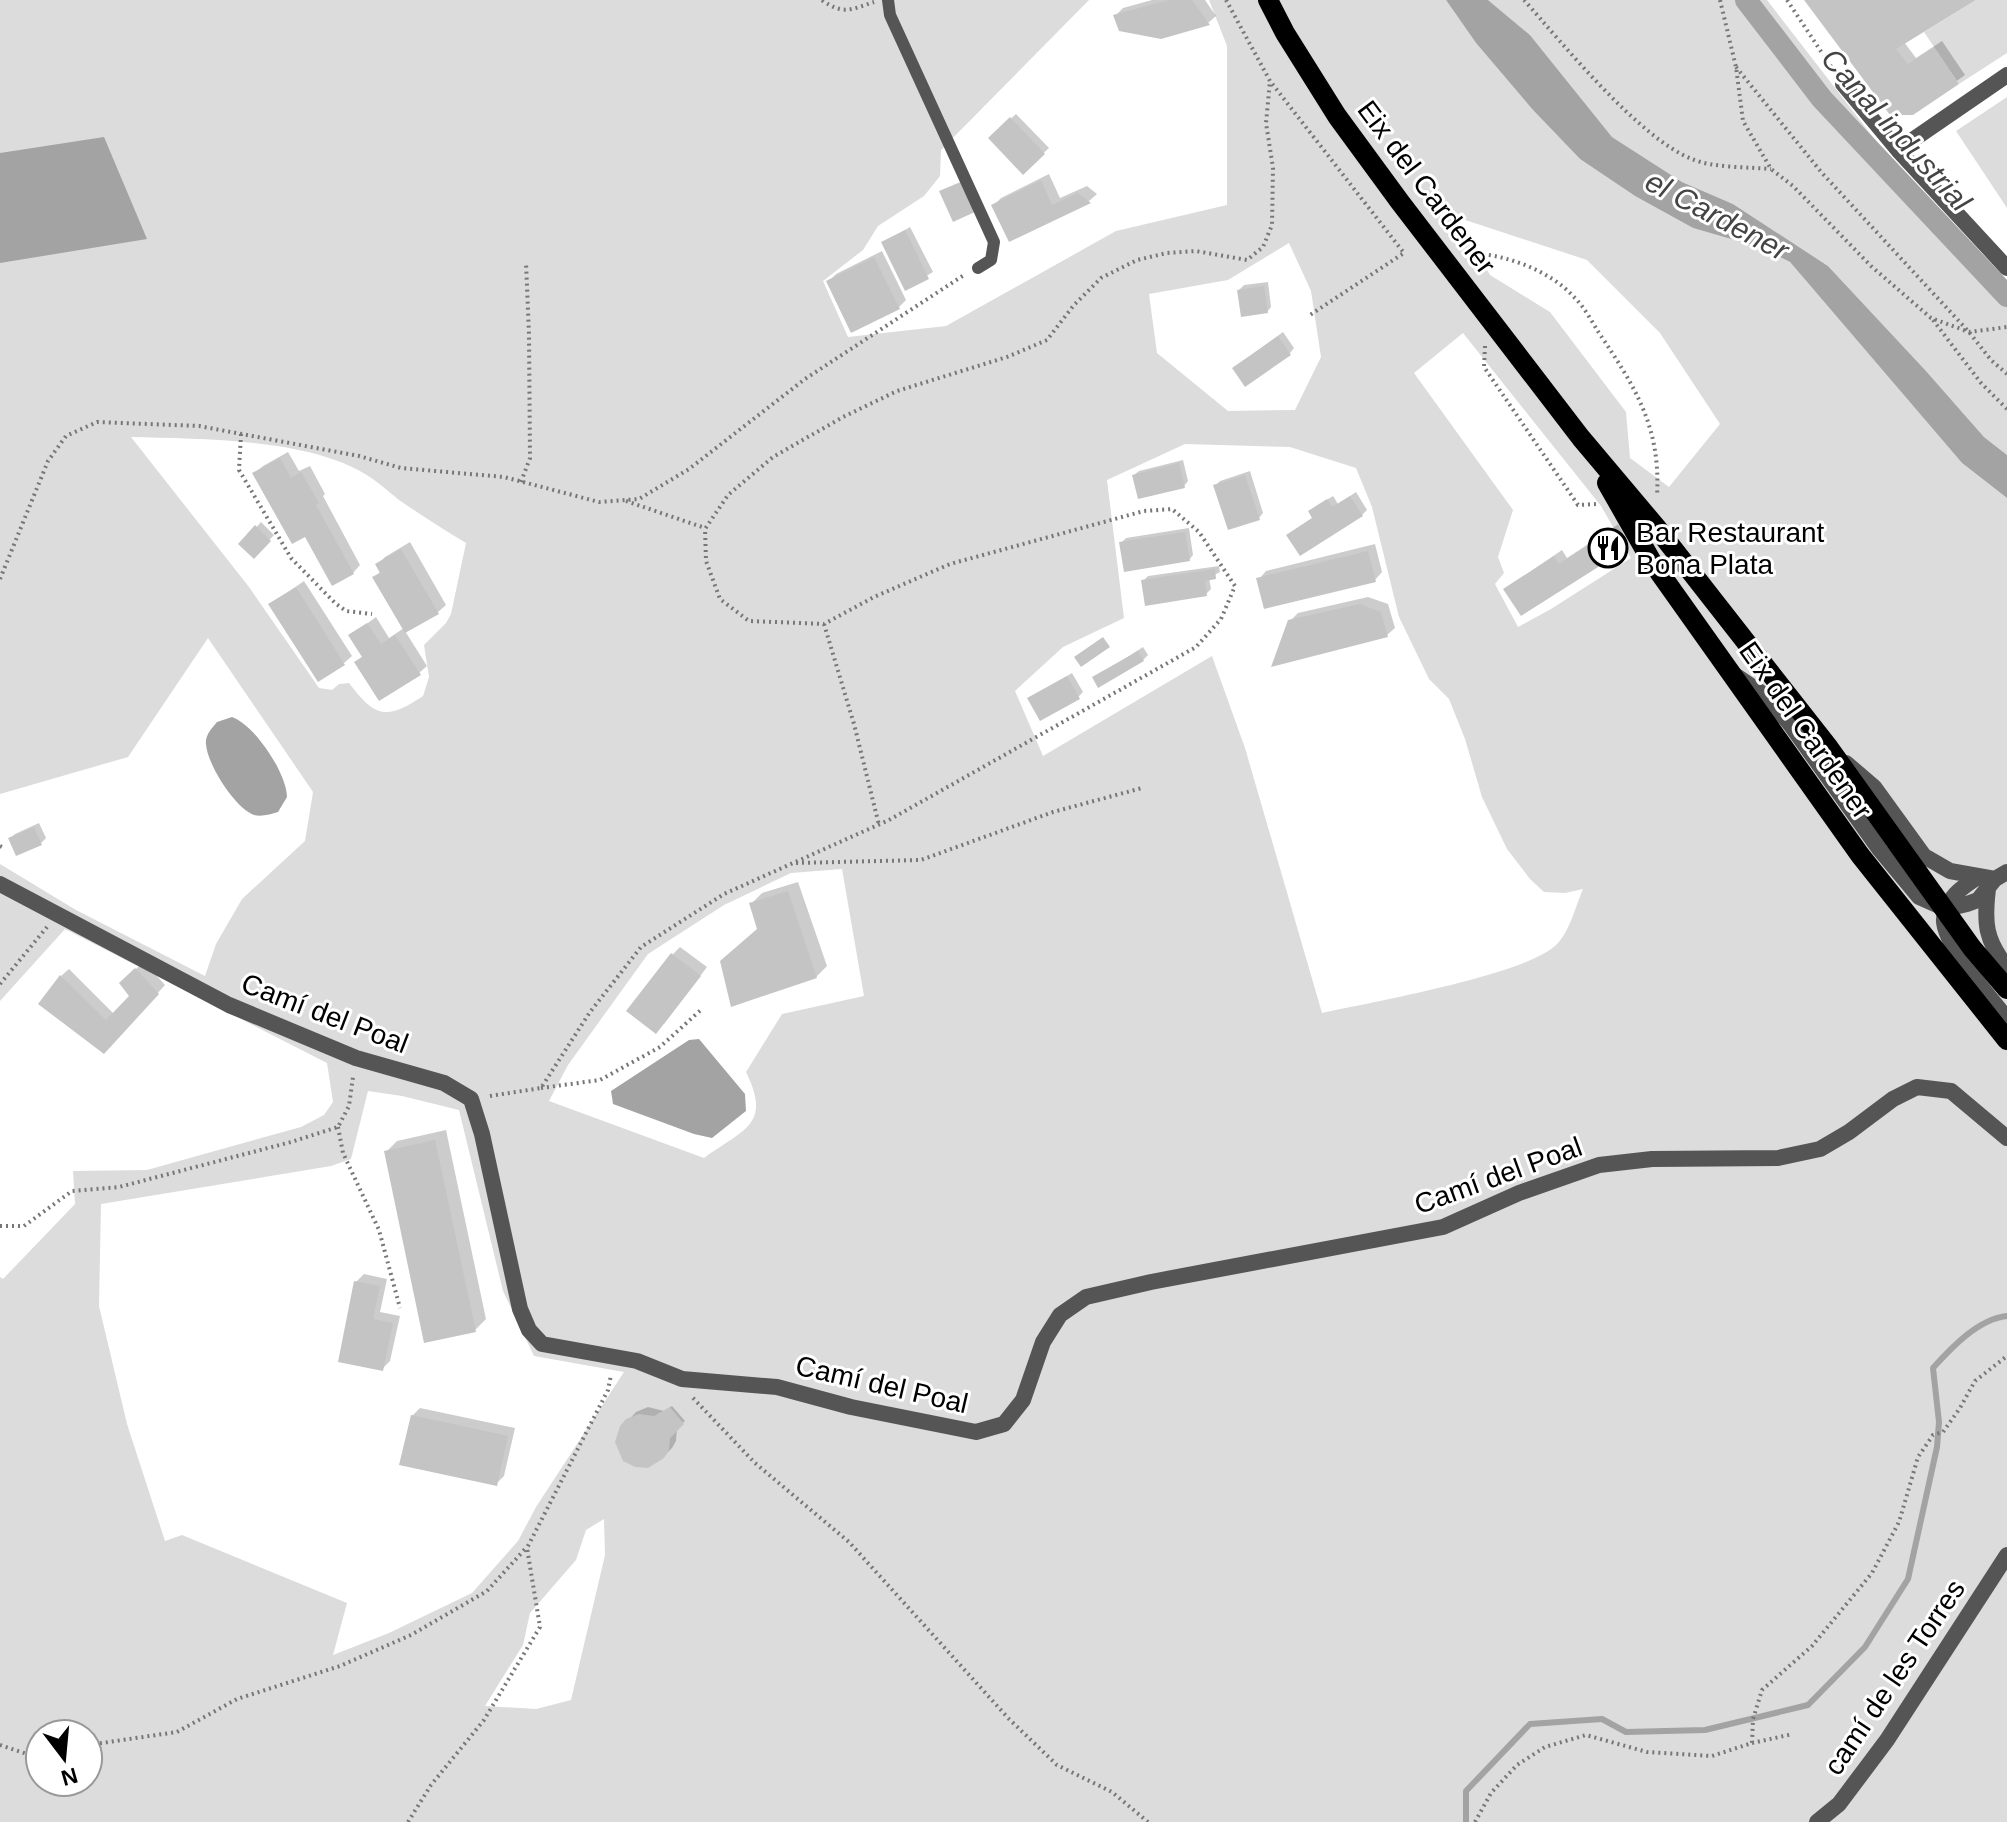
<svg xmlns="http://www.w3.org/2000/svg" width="2007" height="1822" font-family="Arial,sans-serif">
<rect width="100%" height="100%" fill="#fff"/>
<path fill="#dcdcdc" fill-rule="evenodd" d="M0 0H1089L941 150 940 176 924 196 878 226 863 250 823 281 848 337 946 326 1116 231 1227 205V46L1209 0H1446L1476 43 1533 110 1580 159 1635 196 1693 228 1762 248 1790 262 1962 463 2007 498V1822H0V1277L3 1279 75 1204 73 1171 147 1170 301 1127 324 1115 333 1102 327 1063 65 929 0 1001V864L76 910 205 976 216 944 242 899 305 841 313 792 208 638 128 757 0 794ZM1456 217 1587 260 1660 333 1720 424 1669 487 1630 458 1626 412 1550 312 1490 275ZM1289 243 1311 291 1321 357 1295 410 1228 411 1157 353 1149 294 1228 280ZM1463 333 1601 506 1631 558 1551 609 1518 627 1495 584 1504 573 1498 557 1513 510 1414 373ZM131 437C199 439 306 438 365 474 377 481 388 491 399 500 421 515 443 529 466 543L451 614 446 623 424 645 429 677 423 696C386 721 375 717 349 683L339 684 332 690 319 688 249 587ZM1185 444 1290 447 1356 468 1372 507 1399 617 1429 679 1449 699 1465 739 1482 797 1507 849 1530 879 1544 892 1565 893 1583 889C1576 905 1570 931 1557 944 1527 975 1370 1002 1322 1013L1245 748 1212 656 1043 756 1015 691 1063 647 1124 618 1107 480ZM842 869 864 996 782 1014 746 1072C772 1125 744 1129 704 1158L549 1101 568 1065 648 954 724 905 791 873ZM368 1091 402 1096 459 1110 503 1291 534 1356 624 1372 536 1507 518 1541 472 1593 389 1633 333 1655 347 1603 182 1535 165 1541 127 1424 99 1306 101 1204 331 1166 351 1159ZM604 1519 605 1555 571 1700 536 1709 485 1706 523 1645 530 1613 576 1560 586 1530ZM40 1734H88V1782H40Z
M1488 0H1767L1890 159 2007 286V455L1984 437 1926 371 1828 266 1733 204 1682 182 1612 137 1530 35Z
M1976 0H2007V53L1959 84 1924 32Z
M2007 97V208L1956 131Z"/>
<path fill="#a3a3a3" d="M1446 0H1488L1530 35 1612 137 1682 182 1733 204 1828 266 1926 371 1984 437 2007 455V498L1962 463 1790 262 1762 248 1693 228 1635 196 1580 159 1533 110 1476 43Z
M104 137 147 239 0 263V153Z
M232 717C255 725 287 774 287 797L278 812C271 814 262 817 254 815 235 808 207 764 206 744 205 735 212 728 217 722Z
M699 1039 745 1094 746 1111 712 1138 694 1134 613 1104 611 1091 689 1040Z"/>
<path fill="#0003" d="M1152 0H1205L1216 16 1208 23 1116 15 1123 8Z
M1806 0H1973L1904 42 1916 58 1942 41 1965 75 1912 113Z
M1016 114 1049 148 1023 172 990 138Z
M1049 174 1060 198 1087 186 1097 194 1089 201 1010 239 993 206 1001 198Z
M910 227 933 272 906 288 883 243Z
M882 251 906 300 899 307 828 282 836 274Z
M1268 282 1271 307 1267 312 1239 290 1244 285Z
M1283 332 1294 348 1290 353 1239 364Z
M288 452 299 471 310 466 325 494 323 496 360 565 353 573 306 535 255 473 263 466Z
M1183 460 1188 481 1184 486 1134 475 1139 471Z
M1250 471 1263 513 1259 518 1215 486 1220 481Z
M1356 492 1367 510 1362 515 1288 535 1314 517 1315 507 1333 496 1338 504Z
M261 522 274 535 254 556 241 544Z
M1620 523 1631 540 1624 548 1505 589 1562 550 1567 558Z
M1189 528 1193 555 1189 560 1121 543 1126 538Z
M410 542 446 605 438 612 405 631 427 666 419 673 357 662 363 656 350 636 376 617 389 638 404 628 375 577 381 571 377 565 385 557Z
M1375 544 1382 572 1375 580 1259 579 1266 571Z
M1219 566 1220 572 1209 578 1211 589 1206 594 1143 581 1148 576Z
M304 581 352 656 344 663 271 604Z
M1368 597 1388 604 1395 628 1387 635 1290 621 1298 613Z
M1143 647 1148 655 1143 660 1095 678Z
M1072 673 1083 692 1078 697 1030 698Z
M39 823 46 838 41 843 11 838 15 834Z
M798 882 827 966 816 977 759 928 751 904 762 893Z
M680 947 707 967 664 1024 673 954Z
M144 962 165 985 112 1044 61 976 69 969 114 1014 132 996 129 975Z
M446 1130 486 1319 475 1330 386 1152 397 1141Z
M364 1274 387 1279 380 1312 400 1316 390 1361 382 1369 356 1282Z
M672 1406 685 1421 677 1428 676 1441 672 1448 663 1457 622 1427 636 1412 648 1407 664 1411Z
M420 1408 515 1428 504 1476 496 1484 412 1416Z"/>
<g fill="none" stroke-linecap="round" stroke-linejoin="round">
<path stroke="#a3a3a3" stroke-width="6" d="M1466 1822V1791L1530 1724 1602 1719 1626 1732 1705 1730 1808 1705 1865 1647 1908 1579 1937 1447 1939 1422 1933 1368C1951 1348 1978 1319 2007 1316"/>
<path stroke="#a3a3a3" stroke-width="22" d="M1746 0 1822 99 2007 296"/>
</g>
<path fill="#c4c4c4" d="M1169 0H1192L1210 25 1161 39 1119 31 1113 15Z
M1804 0H1976L1896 49 1908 64 1934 47 1959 84 1913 115H1890Z
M1010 117 1045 154 1023 175 988 138Z
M1041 180 1052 205 1078 193 1091 203 1009 242 991 205Z
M963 181 977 211 953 222 939 191Z
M905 230 929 279 905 291 881 242Z
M874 257 900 309 851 333 826 281Z
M1264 286 1268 313 1241 317 1237 290Z
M1278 336 1291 355 1245 387 1232 368Z
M280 458 291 478 301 472 319 503 316 505 354 574 332 586 305 537 292 544 252 473Z
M1179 463 1185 488 1138 499 1132 475Z
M1245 475 1260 520 1228 530 1213 485Z
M1350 496 1363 516 1300 556 1286 535 1312 518 1308 511 1327 499 1332 507Z
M255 525 271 541 254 559 238 544Z
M1612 530 1625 550 1521 616 1503 589 1554 556 1559 564Z
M1185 532 1190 561 1124 572 1119 542Z
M401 549 439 614 405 633 372 577 380 573 375 564Z
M1368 551 1376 582 1264 609 1256 578Z
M1215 569 1216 579 1205 581 1207 596 1145 606 1141 580Z
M296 587 345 665 318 682 268 604Z
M1360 604 1381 612 1388 637 1271 667 1288 620Z
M367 623 381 644 395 635 421 675 379 701 354 662 362 657 348 635Z
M1103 637 1110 647 1081 667 1074 657Z
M1138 651 1144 661 1098 688 1092 677Z
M1067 676 1080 699 1040 721 1027 698Z
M34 827 42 845 16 856 8 838Z
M788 891 817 978 731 1007 720 961 757 929 749 903Z
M671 953 701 976 656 1034 626 1011Z
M135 968 159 994 104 1054 38 1004 60 975 106 1020 129 996 119 983Z
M435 1140 476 1332 424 1343 384 1151Z
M354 1281 380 1286 373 1319 393 1323 383 1371 338 1362Z
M670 1407 684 1424 670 1438 669 1450 664 1458 648 1468 635 1467 623 1461 615 1442 620 1426 626 1419 639 1414 654 1416Z
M411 1415 508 1436 497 1486 399 1465Z"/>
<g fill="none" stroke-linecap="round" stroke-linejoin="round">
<defs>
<path id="primary" d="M1268 0 1285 33 1337 116 1400 202 1581 438 1656 527 1829 748 1972 948 2007 989
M1607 483 1652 562 1860 855 2007 1040"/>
</defs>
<use href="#primary" stroke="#dbdbdb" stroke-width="22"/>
<path stroke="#777" stroke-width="4" stroke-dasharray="2 4" stroke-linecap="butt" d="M822 0C843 15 850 10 874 2
M1226 0 1270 81 1404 253 1310 315
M1524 0C1563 44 1640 139 1692 159 1712 168 1749 167 1771 169
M1720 0 1736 67 1743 121 1771 169 1793 186 1871 266 1931 318 1969 332 2007 327
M1787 0 1834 71
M1736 67 1822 173 1969 332 1991 360 2007 374
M1465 253C1502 253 1549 269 1575 298 1585 308 1592 322 1599 333 1636 388 1661 428 1657 496
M1933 320 1981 383 2007 409
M1485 346 1484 367 1578 505 1597 504
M241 434 239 470 291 558 335 603 346 611 372 614
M521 482 530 458 529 334 526 263
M626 501 705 528
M0 579 48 461 66 436 97 422 199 426 359 456 401 468 504 477 599 502 639 499 689 469 805 379 964 275
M824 624 854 724 879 825
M0 846 2 847
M796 863 921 860 1053 812 1142 788
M0 984 47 927
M541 1088 600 1080 660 1047 703 1008
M490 1096 541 1088 590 1012 641 947 724 894 889 820 1196 647 1221 619 1235 586 1199 532 1172 509 1144 511 950 564 874 597 824 624 749 621 720 599 706 561 705 529 728 495 773 457 843 417 897 391 1007 357 1047 340 1074 305 1101 278 1137 260 1167 253 1196 251 1247 260 1263 247 1272 225 1273 168 1266 123 1270 81
M338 1127 343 1153 379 1230 400 1308
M0 1226H24L72 1191 119 1187 291 1142 338 1127 349 1106 353 1077
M693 1398 755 1463 849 1542 1009 1719 1057 1765 1112 1792 1148 1822
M1752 1743 1793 1734
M0 1745 30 1755 40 1753
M88 1745 177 1732 237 1699 340 1666 411 1635 487 1591 526 1548
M408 1822 431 1785 484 1720 540 1627 527 1548 608 1390 611 1375
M1475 1822 1491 1793 1517 1765 1545 1747 1586 1735 1647 1752 1712 1756 1752 1743 1753 1719 1762 1690 1812 1646 1872 1573 1899 1522 1918 1457 1933 1435 1943 1432 1960 1408 1975 1381 2007 1356"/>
<path stroke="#555" stroke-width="12" d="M888 0 890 15 994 242 991 260 978 268"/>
<path stroke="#555" stroke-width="16" d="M1843 84 1898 150 2007 268
M1898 150 2007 75
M0 884 229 1005 356 1058 444 1083 471 1099 482 1134 520 1309 529 1330 542 1344 637 1361 682 1379 777 1387 851 1407 976 1432 1004 1424 1023 1400 1043 1342 1060 1315 1086 1297 1151 1282 1443 1227 1519 1193 1599 1165 1652 1159 1778 1158 1820 1149 1849 1132 1893 1099 1917 1087 1951 1091 2007 1138
M1817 1822 1839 1804 1887 1740 2007 1555"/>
<path stroke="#555" stroke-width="16" d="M1738 677 1766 696 1790 724 1880 850 1919 897 1946 909 1967 904 1978 900 1995 879 2007 872
M1846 763 1874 787 1924 856 1950 871 1995 879
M1978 877C1962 887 1945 899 1944 919 1942 943 1992 999 2007 1019
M1988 889C1984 922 1985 940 2007 967"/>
<use href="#primary" stroke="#000" stroke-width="20"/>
</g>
<defs>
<symbol id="restaurant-ring" viewBox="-11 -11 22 22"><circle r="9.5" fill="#fff" stroke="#000" stroke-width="1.5"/><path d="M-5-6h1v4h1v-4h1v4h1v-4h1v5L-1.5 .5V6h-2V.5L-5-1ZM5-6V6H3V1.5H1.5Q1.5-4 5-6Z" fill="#000"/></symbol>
</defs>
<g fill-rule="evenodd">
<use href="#restaurant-ring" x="1586" y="526" width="44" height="44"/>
</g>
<g text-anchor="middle" stroke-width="6" stroke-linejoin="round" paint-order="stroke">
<g font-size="28" fill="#000" stroke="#fff">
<text transform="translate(1427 187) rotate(53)" y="10">Eix del Cardener</text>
<text transform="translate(1806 730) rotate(55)" y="10">Eix del Cardener</text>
<text transform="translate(325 1013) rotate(21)" y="10">Camí del Poal</text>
<text transform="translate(1498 1175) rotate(-20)" y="10">Camí del Poal</text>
<text transform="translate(882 1384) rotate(13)" y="10">Camí del Poal</text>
<text transform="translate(1894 1677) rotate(-56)" y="10">camí de les Torres</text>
</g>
<g font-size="28" fill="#000" stroke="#fff" text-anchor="start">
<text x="1636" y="542">Bar Restaurant<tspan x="1636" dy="32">Bona Plata</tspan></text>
</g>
<g font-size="30" font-style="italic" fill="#444" stroke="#fff">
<text transform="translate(1896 130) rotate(48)" y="10">Canal industrial</text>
<text transform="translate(1717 216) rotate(28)" y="10">el Cardener</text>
</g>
</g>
<g transform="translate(64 1758) rotate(164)"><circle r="38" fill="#ffffff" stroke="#999999" stroke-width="2"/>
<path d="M0-6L14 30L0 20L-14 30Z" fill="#000000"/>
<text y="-12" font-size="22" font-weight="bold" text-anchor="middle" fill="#000000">N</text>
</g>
</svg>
